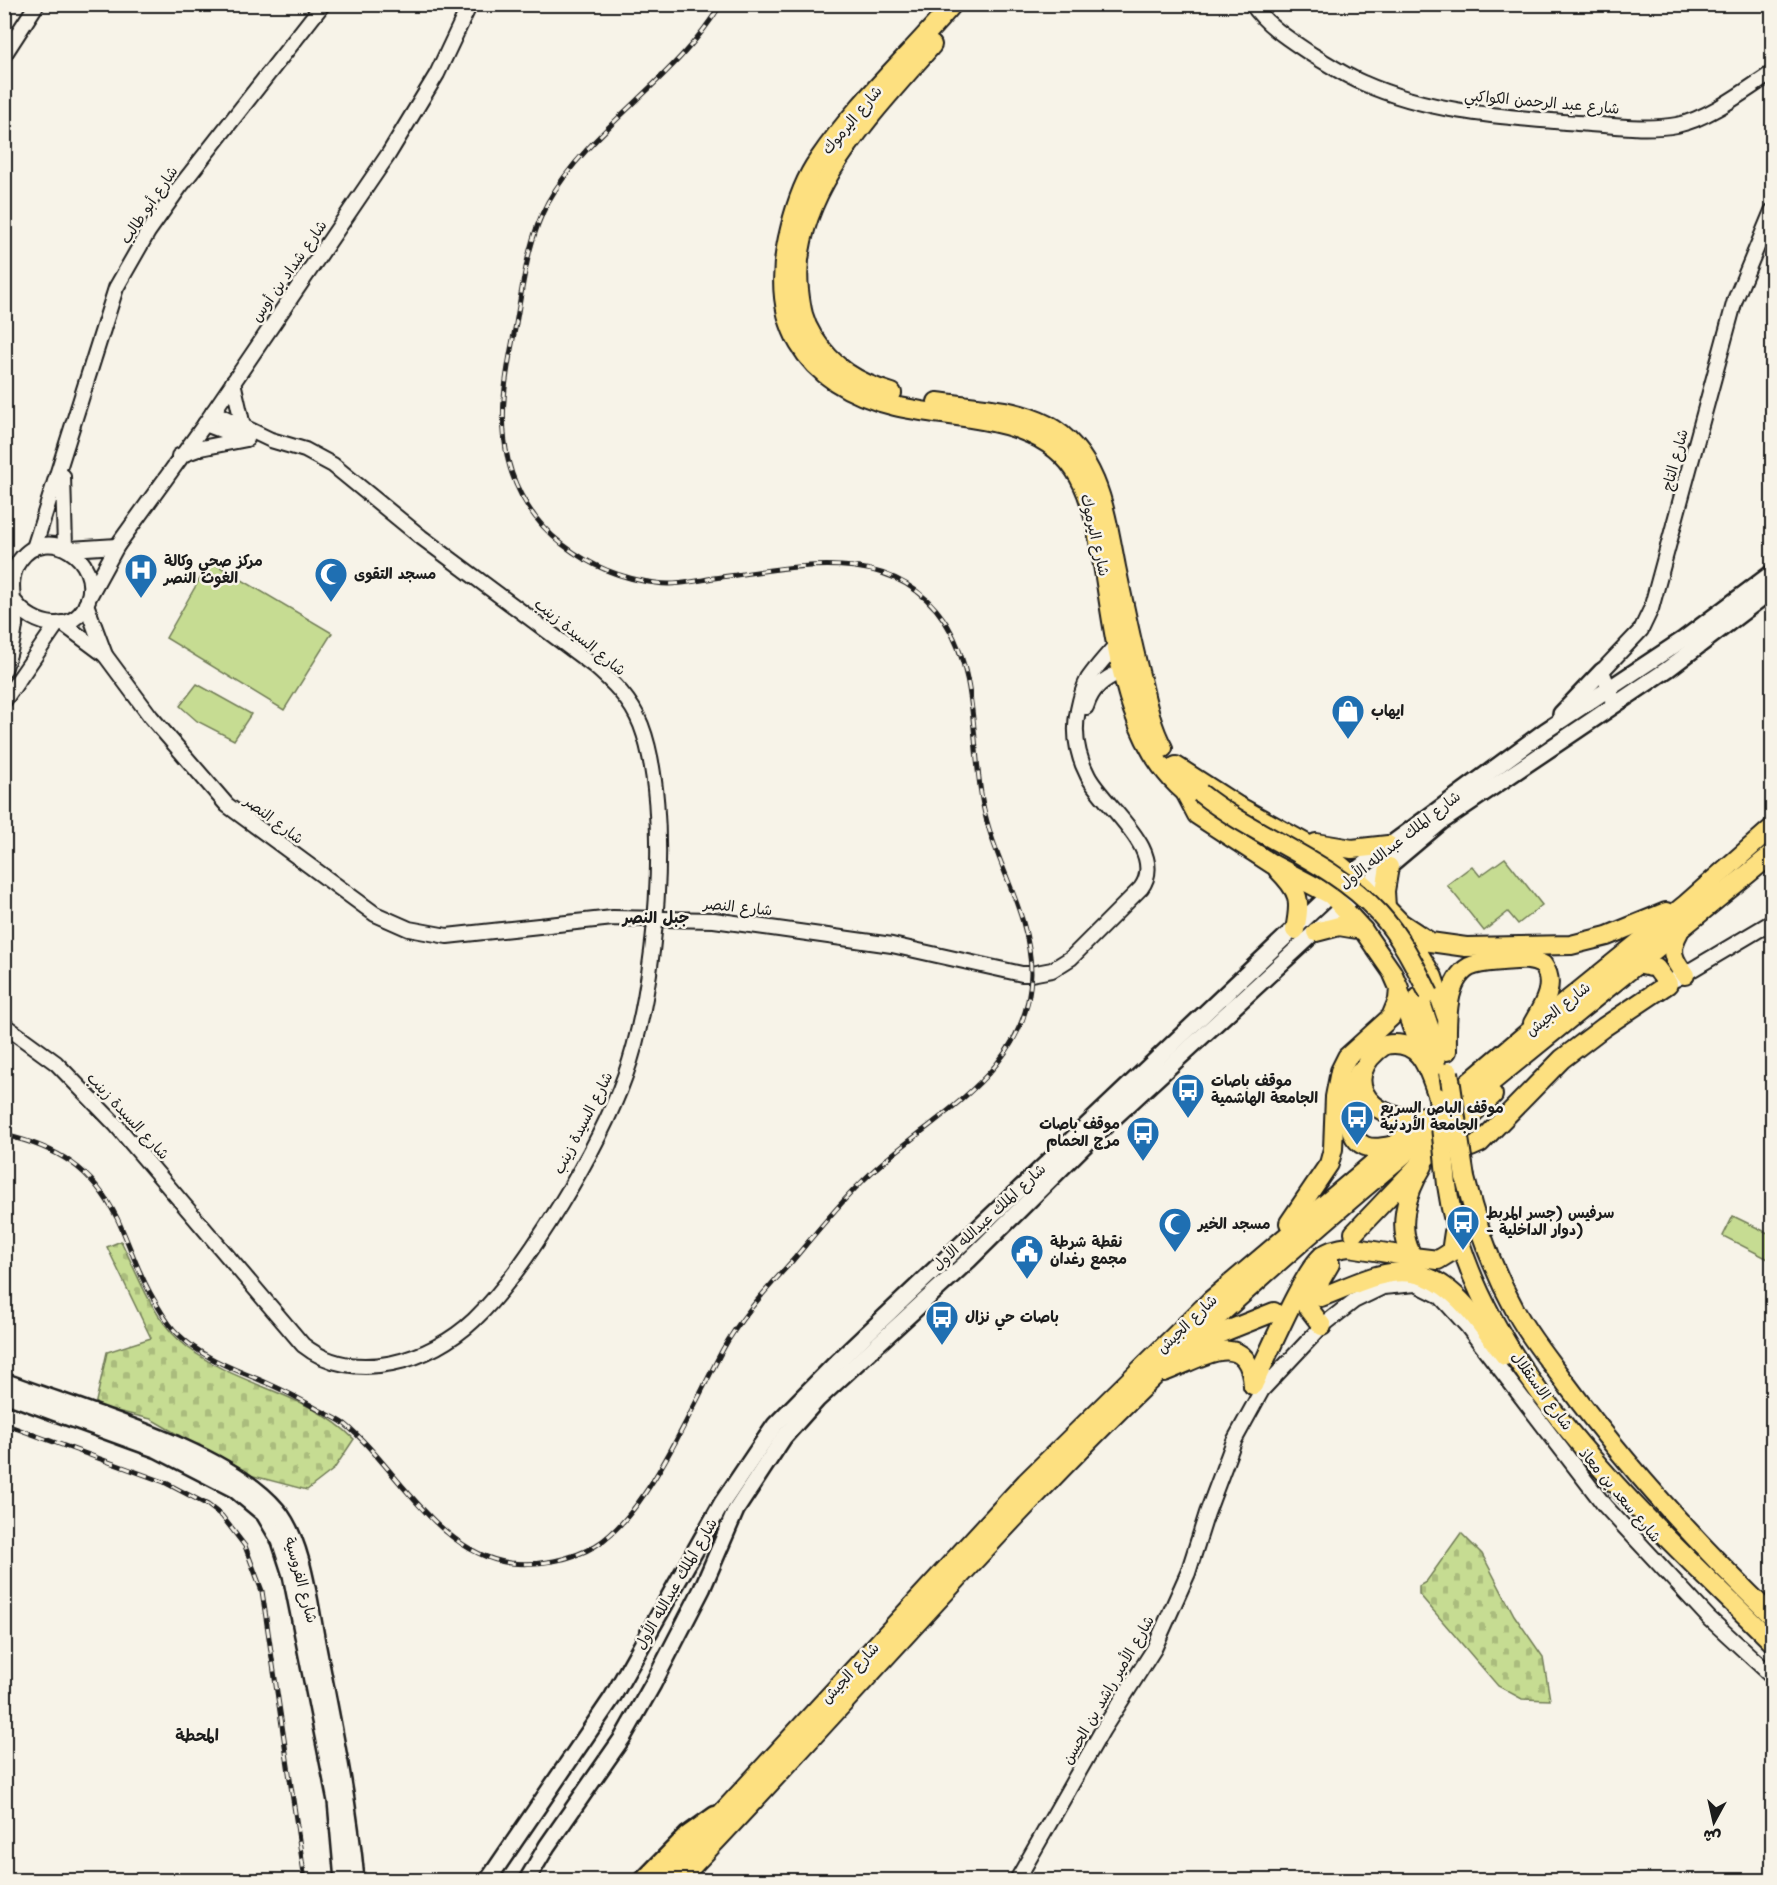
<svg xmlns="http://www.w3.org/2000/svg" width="1777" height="1885" font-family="'Shantell Sans','Playpen Sans Arabic',sans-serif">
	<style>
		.cemetery { fill: url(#cemetery-stones); stroke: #717c57; stroke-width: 1.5 }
		.pitch { fill: #c6dc92; stroke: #717c57; stroke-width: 1.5 }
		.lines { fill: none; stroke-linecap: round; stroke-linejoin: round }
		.tertiary-casing { stroke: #1c1c1c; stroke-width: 18 }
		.secondary-casing { stroke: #1c1c1c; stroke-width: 20 }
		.primary-casing { stroke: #1c1c1c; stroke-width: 21 }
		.trunk-casing { stroke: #1c1c1c; stroke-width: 22 }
		.tertiary { stroke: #f7f3e8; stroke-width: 14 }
		.secondary { stroke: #f7f3e8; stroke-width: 15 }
		.primary { stroke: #fde080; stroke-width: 16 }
		.trunk { stroke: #fde080; stroke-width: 18 }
		.rail-casing { stroke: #1c1c1c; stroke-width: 5 }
		.rail { stroke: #f7f3e8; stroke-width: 3; stroke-dasharray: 9; stroke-linecap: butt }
		.trunk-bridge-casing { stroke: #1c1c1c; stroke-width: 22; stroke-linecap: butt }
		.trunk-bridge { stroke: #fde080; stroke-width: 18 }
		.labels { text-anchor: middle; stroke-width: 5; stroke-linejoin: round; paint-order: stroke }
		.street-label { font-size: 15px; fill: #1c1c1c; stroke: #f7f3e8 }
		.poi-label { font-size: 15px; font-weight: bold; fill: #1c1c1c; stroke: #f7f3e8; text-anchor: start }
		.neighbourhood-label { font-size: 16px; font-weight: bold; fill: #1c1c1c; stroke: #f7f3e8 }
	</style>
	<defs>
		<pattern id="cemetery-stones" width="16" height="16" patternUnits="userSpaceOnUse" patternTransform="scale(1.5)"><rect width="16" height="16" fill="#c6dc92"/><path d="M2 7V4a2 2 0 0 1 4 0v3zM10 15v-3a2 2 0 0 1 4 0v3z" fill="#aabc7d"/></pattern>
	</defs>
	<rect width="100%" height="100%" fill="#f7f3e8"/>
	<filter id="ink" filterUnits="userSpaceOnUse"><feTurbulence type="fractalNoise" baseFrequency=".0167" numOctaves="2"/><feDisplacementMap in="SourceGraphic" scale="12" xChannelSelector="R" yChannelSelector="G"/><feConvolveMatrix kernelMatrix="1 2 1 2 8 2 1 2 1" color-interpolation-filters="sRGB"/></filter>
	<g filter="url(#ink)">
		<g class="cemetery">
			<path d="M121 1241C138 1275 151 1314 179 1340 229 1386 306 1390 354 1439L334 1469 307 1490 246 1474 151 1419 95 1406 107 1352 151 1338 107 1247Z"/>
			<polygon points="1461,1533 1482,1554 1514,1615 1543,1657 1550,1700 1522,1699 1498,1686 1419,1594 1419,1586 1426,1582"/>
		</g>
		<g class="pitch">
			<polygon points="210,561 332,633 284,710 166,638"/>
			<polygon points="197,684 251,714 234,740 197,721 180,706"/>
			<polygon points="1505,858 1542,905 1518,924 1508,912 1484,931 1447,885 1472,866 1480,876"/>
			<polygon points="1733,1216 1772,1235 1772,1261 1723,1236"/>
		</g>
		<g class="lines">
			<defs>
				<g id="tertiary">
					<path d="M1252 4C1267 26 1290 40 1311 54 1328 64 1344 75 1363 83 1430 113 1505 117 1577 123 1609 125 1645 131 1677 125 1708 119 1746 90 1772 73"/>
					<polyline points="4,55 37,4"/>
					<polyline points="233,382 243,426"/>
					<polyline points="205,424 245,439"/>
					<polyline points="179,456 201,448 247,439"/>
					<polyline points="63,476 65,547"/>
					<polyline points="34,548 116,288 148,232 179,188 323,4"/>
					<polyline points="70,549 117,546"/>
					<polyline points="88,599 117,546 205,424 388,155 437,74 470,4"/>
					<polyline points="86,604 105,655"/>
					<path d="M62 623 105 655 151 717 227 805 375 914 409 929 447 936 613 918 714 920 892 945 1022 974H1031L1052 970 1071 958 1141 888C1168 851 1104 807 1088 776 1077 755 1073 733 1078 710 1080 700 1083 688 1088 679 1096 667 1107 655 1117 644"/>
					<path d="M4 670C9 656 13 641 15 626 16 603 5 580 20 560 47 523 102 559 88 600 75 636 33 627 15 602"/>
					<polyline points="4,701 57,624"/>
					<polyline points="1615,704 1602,671 1641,630 1651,609 1735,300 1772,211"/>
					<path d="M1086 707C1092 687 1104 679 1122 671"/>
					<polyline points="1676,979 1772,922"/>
					<path d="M4 1025 56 1063 116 1125 303 1345C354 1386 431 1361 474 1320 527 1269 600 1146 625 1076 656 992 673 808 641 725 631 700 613 682 593 665L421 537 333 465 305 450 271 440 213 412"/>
					<polyline points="1017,1880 1102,1731 1154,1649 1188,1573 1207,1513 1234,1441 1262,1390 1322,1326 1354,1301 1383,1287 1416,1284 1440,1296 1467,1326 1605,1506 1709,1618 1772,1676"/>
				</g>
				<g id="secondary">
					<polyline points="1561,714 1602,671"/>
					<path d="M4 1381C79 1410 227 1449 277 1510 304 1542 310 1608 318 1648 333 1725 349 1802 356 1880"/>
					<polyline points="4,1394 158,1450 234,1489 264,1514 280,1541 291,1575 336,1801 343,1880"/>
					<polyline points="488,1880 612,1698 722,1503 759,1448 775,1425 835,1364 1356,870 1545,731 1684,639 1772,573"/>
					<polyline points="527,1880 547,1846 623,1737 653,1684 702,1589 736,1510 784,1437 817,1400 969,1260 1090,1140 1365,886 1441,822 1668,669 1772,590"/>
				</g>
				<polyline id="primary" points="643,1880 687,1835 715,1815"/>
				<g id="trunk">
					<path d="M953 4C909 56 857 103 819 159 804 180 796 204 790 229 767 321 802 384 895 406 958 421 1044 413 1079 477 1094 504 1098 536 1103 565 1116 641 1125 754 1196 800"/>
					<path d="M892 393C857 383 833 368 813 337 803 321 801 308 799 290 789 195 875 111 932 45"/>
					<path d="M937 402C973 407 1014 408 1047 425 1099 453 1106 516 1116 567 1124 606 1132 645 1142 683 1147 705 1152 728 1163 748"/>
					<polyline points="1176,766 1238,806 1332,858 1365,886 1401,923 1430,942 1466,947 1571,945 1607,936 1666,912"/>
					<polyline points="1186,794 1197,815 1272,864 1331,895 1363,930 1392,972 1399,988 1398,1000 1391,1017 1347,1057 1340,1071 1335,1097 1333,1149 1329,1164 1289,1223"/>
					<polyline points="1316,843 1352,849 1388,845"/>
					<path d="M1278 870C1300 892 1301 900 1295 930"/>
					<polyline points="1386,908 1385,891 1389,867"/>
					<polyline points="1405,931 1433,977 1446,1016"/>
					<polyline points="1316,932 1339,926 1363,930"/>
					<path d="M1679 932C1669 950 1672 959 1685 975"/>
					<polyline points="1399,990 1422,1056"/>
					<polyline points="1419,997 1433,1038 1437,1077"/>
					<path d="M1447 1051C1447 1026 1444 981 1469 967 1479 962 1491 962 1502 961 1516 960 1530 957 1543 965 1557 984 1543 1006 1533 1023"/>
					<path d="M1360 1071C1349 1088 1340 1135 1365 1146 1374 1150 1385 1147 1394 1145"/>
					<path d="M1429 1115C1378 1129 1332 1081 1385 1045 1421 1038 1428 1069 1438 1097"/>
					<polyline points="1462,1145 1471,1147 1480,1143 1562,1059 1604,1027 1668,984 1656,968 1637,964"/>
					<path d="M1423 1166C1406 1193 1396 1229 1413 1257L1438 1260 1451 1252 1454 1232"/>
					<path d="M1465 1178C1476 1224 1492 1268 1515 1310 1529 1337 1549 1360 1567 1385 1628 1468 1698 1544 1772 1616"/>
					<path d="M1447 1185C1471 1365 1650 1520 1772 1642"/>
					<polyline points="1354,1233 1434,1149 1493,1095"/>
					<path d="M1321 1297C1343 1289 1368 1276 1391 1273 1446 1265 1475 1318 1505 1356"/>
					<polyline points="1307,1303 1330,1264"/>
					<polyline points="1306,1305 1322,1326"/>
					<polyline points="1196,1343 1274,1312"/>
					<path d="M1164 1372C1199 1359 1248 1325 1253 1385"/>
					<path d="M1253 1385C1268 1356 1301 1275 1322 1256 1330 1250 1339 1248 1349 1247L1413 1257"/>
					<polyline points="660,1880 1026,1482 1210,1301 1526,1034 1686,904 1772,828"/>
					<path d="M679 1880C848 1704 1005 1516 1183 1349 1370 1173 1575 1017 1772 854"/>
				</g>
			</defs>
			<use href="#tertiary" class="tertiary-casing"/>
			<use href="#secondary" class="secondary-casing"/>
			<use href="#primary" class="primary-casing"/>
			<use href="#trunk" class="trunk-casing"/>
			<use href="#tertiary" class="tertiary"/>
			<use href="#secondary" class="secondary"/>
			<use href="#primary" class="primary"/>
			<use href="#trunk" class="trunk"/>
			<defs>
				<g id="rail">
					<path d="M4 1135C57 1147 92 1168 117 1218 130 1245 138 1273 153 1298 161 1311 167 1324 178 1334 203 1359 235 1369 267 1383 285 1391 302 1400 319 1410 324 1412 341 1421 345 1424 396 1466 437 1553 510 1563 537 1566 572 1560 595 1546 647 1515 693 1405 722 1351 741 1316 768 1288 794 1259 819 1229 844 1198 872 1172 935 1114 1030 1071 1031 973 1031 914 994 862 983 805 971 745 979 673 944 620 890 541 793 568 714 578 695 581 675 586 656 583 622 579 589 565 562 544 535 523 516 493 508 460 498 416 506 373 515 329 523 286 527 241 548 202 590 127 675 81 721 4"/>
					<polyline points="4,1424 164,1482 208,1505 222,1516 245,1546 262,1591 305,1880"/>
				</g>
			</defs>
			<use href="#rail" class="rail-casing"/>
			<use href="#rail" class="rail"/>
			<defs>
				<g id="trunk-bridge">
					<path d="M1200 793C1256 838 1329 859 1379 913 1401 937 1415 966 1429 994"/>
					<polyline points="1449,1072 1465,1178"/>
					<polyline points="1438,1097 1447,1185"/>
				</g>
			</defs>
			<use href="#trunk-bridge" class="trunk-bridge-casing"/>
			<use href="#trunk-bridge" class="trunk-bridge"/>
		</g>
	</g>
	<defs>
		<symbol id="hospital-pin" viewBox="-11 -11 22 30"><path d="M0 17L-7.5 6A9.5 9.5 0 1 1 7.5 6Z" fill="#1f6fb2" stroke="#f7f3e8"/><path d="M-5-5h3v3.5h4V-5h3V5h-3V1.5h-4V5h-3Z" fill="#fff"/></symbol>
		<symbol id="mosque-pin" viewBox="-11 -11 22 30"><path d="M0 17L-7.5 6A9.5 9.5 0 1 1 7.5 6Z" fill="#1f6fb2" stroke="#f7f3e8"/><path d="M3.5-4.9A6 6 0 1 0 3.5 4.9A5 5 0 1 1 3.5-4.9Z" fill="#fff"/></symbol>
		<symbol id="shop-pin" viewBox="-11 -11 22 30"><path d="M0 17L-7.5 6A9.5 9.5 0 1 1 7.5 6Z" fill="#1f6fb2" stroke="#f7f3e8"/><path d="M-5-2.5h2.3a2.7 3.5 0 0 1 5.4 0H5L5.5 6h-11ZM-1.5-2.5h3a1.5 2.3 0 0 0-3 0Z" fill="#fff"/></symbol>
		<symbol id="bus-pin" viewBox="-11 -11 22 30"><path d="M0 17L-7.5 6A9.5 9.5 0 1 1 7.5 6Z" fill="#1f6fb2" stroke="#f7f3e8"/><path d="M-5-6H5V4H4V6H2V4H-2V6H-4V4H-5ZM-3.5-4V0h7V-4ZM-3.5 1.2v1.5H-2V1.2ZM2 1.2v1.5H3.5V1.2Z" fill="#fff"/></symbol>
		<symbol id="civic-pin" viewBox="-11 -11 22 30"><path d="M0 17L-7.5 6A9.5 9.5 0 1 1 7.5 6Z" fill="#1f6fb2" stroke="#f7f3e8"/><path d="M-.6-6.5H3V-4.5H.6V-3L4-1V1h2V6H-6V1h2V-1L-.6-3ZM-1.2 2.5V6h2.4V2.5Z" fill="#fff"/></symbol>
	</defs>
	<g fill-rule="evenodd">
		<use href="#hospital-pin" x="122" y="551" width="38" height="52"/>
		<use href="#mosque-pin" x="312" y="555" width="38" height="52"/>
		<use href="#shop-pin" x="1329" y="692" width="38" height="52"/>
		<use href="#bus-pin" x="1169" y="1071" width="38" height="52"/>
		<use href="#bus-pin" x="1338" y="1098" width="38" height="52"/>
		<use href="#bus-pin" x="1124" y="1114" width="38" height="52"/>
		<use href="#bus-pin" x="1444" y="1203" width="38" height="52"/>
		<use href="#mosque-pin" x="1156" y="1205" width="38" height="52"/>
		<use href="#civic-pin" x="1008" y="1232" width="38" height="52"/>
		<use href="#bus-pin" x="923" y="1298" width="38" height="52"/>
	</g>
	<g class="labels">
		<g class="street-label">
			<text transform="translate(1542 102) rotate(5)" y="5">شارع عبد الرحمن الكواكبي</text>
			<text transform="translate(852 120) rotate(-50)" y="5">شارع اليرموك</text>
			<text transform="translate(149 205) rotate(-56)" y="5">شارع أبو طالب</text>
			<text transform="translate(289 271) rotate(-55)" y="5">شارع شداد بن أوس</text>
			<text transform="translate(1675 460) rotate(-75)" y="5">شارع التاج</text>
			<text transform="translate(1095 535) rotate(77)" y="5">شارع اليرموك</text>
			<text transform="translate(580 637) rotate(39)" y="5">شارع السيدة زينب</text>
			<text transform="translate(274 820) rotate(37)" y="5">شارع النصر</text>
			<text transform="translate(1400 840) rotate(-38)" y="5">شارع الملك عبدالله الأول</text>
			<text transform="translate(738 907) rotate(6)" y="5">شارع النصر</text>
			<text transform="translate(1558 1009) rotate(-38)" y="5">شارع الجيش</text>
			<text transform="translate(128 1116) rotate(47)" y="5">شارع السيدة زينب</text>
			<text transform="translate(583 1123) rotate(-63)" y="5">شارع السيدة زينب</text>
			<text transform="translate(989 1217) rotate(-43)" y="5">شارع الملك عبدالله الأول</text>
			<text transform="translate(1187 1324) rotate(-44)" y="5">شارع الجيش</text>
			<text transform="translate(1542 1391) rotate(54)" y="5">شارع الاستقلال</text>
			<text transform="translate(1620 1495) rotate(50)" y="5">شارع سعد بن معاذ</text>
			<text transform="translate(301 1580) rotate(75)" y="5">شارع الفروسية</text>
			<text transform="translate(676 1584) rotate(-60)" y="5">شارع الملك عبدالله الأول</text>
			<text transform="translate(850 1673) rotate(-47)" y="5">شارع الجيش</text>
			<text transform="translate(1108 1690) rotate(-60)" y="5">شارع الأمير راشد بن الحسن</text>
		</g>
		<g class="poi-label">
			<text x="164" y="566">مركز صحي وكالة<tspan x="164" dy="17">الغوث النصر</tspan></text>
			<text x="354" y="579">مسجد التقوى</text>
			<text x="1371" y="716">ايهاب</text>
			<text x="1211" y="1086">موقف باصات<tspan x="1211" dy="17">الجامعة الهاشمية</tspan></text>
			<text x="1380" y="1113">موقف الباص السريع<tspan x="1380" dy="17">الجامعة الأردنية</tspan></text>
			<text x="1120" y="1129" text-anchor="end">موقف باصات<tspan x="1120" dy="17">مرج الحمام</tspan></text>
			<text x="1486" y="1218">سرفيس (جسر المربط<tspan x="1486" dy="17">- دوار الداخلية)</tspan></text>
			<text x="1198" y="1229">مسجد الخير</text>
			<text x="1050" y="1247">نقطة شرطة<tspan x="1050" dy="17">مجمع رغدان</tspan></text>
			<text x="965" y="1322">باصات حي نزال</text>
		</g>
		<g class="neighbourhood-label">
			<text x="656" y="923">جبل النصر</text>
			<text x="197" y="1741">المحطة</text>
		</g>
	</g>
	<rect width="1777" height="1885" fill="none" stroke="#f7f3e8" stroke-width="24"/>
	<rect x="12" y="12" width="1753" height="1861" fill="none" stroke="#1c1c1c" stroke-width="2" filter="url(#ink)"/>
	<g transform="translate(1714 1822) rotate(188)" stroke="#f7f3e8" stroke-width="4.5" paint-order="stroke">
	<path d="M0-4.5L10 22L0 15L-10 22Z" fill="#1c1c1c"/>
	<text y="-9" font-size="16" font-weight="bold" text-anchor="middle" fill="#1c1c1c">ش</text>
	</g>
</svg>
